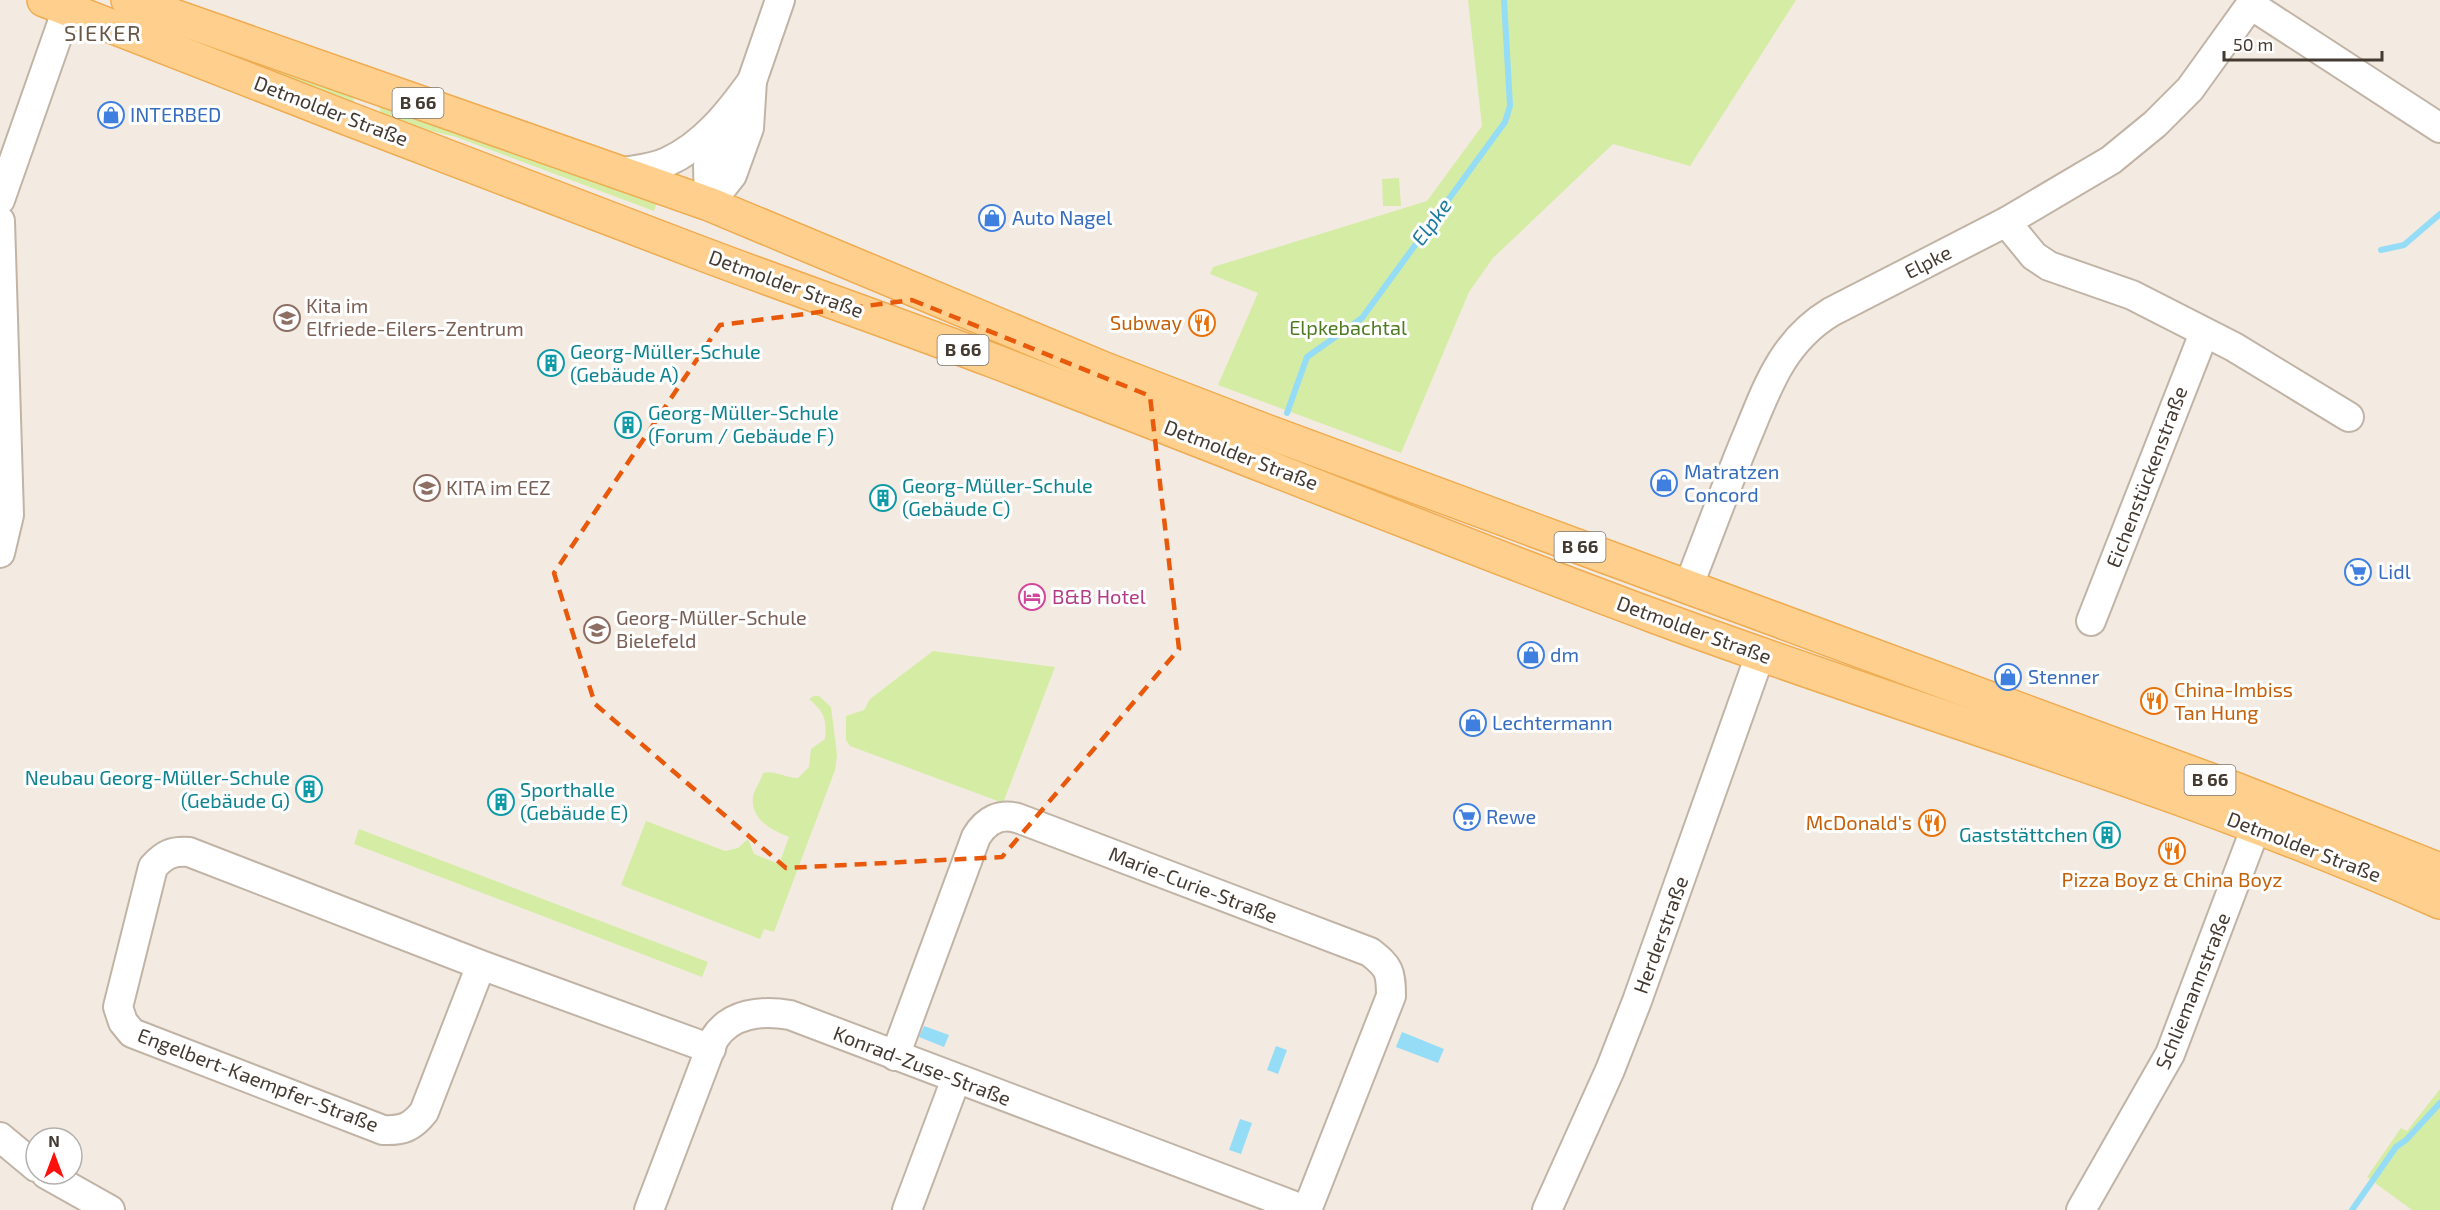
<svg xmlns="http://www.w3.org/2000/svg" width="2440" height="1210" font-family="'Exo 2',sans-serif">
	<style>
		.green { fill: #d5eca4 }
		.water { fill: #95dcf7 }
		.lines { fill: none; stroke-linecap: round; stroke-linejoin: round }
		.stream { stroke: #95dcf7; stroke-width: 6 }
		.minor-casing { stroke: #c1b4a6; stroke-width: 32 }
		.major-casing { stroke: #efac52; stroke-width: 36 }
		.minor { stroke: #fff; stroke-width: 28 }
		.major { stroke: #ffd08d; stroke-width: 33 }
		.marked { fill: none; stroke: #e8590c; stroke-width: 4.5; stroke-dasharray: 12 8; stroke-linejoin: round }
		.labels { text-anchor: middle; stroke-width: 6; stroke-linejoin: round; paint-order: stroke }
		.shield { fill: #fff; stroke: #7c756f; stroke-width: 1.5 }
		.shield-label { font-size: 18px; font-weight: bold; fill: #443a31 }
		.street-label { font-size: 20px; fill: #443a31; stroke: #fff }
		.shop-label { font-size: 20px; fill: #366cbe; stroke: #fff; text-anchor: start }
		.education-label { font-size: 20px; fill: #785e54; stroke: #fff; text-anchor: start }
		.food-label { font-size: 20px; fill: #c56008; stroke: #fff; text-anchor: end }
		.park-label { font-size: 20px; fill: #4e7b20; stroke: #fff }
		.culture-label { font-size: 20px; fill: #0d838f; stroke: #fff; text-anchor: start }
		.hotel-label { font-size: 20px; fill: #b23c85; stroke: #fff; text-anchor: start }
		.water-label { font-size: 21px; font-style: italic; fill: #1f7aa0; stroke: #fff }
		.quarter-label { font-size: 22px; letter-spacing: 1.5px; fill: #685747; stroke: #fff }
	</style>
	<rect width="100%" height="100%" fill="#f3ebe1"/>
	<g class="green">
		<polygon points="1468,0 1796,0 1690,166 1613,144 1493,258 1469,292 1401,453 1218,385 1258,293 1210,274 1213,267 1427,201 1482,126"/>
		<polygon points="215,45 350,92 356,106 212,52"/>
		<polygon points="379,104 658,199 654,211 456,137 382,119"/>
		<polygon points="1399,178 1401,206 1383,206 1382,179"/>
		<polygon points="933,651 1055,667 1003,803 850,746 846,740 846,716 864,710 870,699"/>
		<path d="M814 696H819L831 707 837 755 835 770 774 932 764 929 760 939 621 885 646 821 725 851 738 848 748 839 754 854 779 864 789 837C772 830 750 820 753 796 755 788 761 781 763 773 774 770 786 778 798 778L809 767 811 749 825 739C827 719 824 712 809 699Z"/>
		<polygon points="359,829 708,962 702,977 354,844"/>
		<polygon points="2440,1089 2440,1210 2412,1210 2367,1177 2401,1128 2407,1131"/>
	</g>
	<g class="water">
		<polygon points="924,1026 949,1035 944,1047 919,1037"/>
		<polygon points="1402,1032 1444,1049 1438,1063 1396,1047"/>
		<polygon points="1276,1046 1287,1050 1278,1074 1267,1070"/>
		<polygon points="1240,1119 1252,1123 1241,1154 1229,1150"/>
	</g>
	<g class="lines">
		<g class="stream">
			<polyline points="2381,250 2404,245 2440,214"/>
			<polyline points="1287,413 1307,357 1362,318 1505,122 1510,106 1504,0"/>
			<polyline points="2352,1210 2396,1147 2406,1140 2440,1103"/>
		</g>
		<defs>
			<g id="minor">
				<polyline points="2251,5 2440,128"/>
				<path d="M617 173C633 170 652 169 667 162 704 145 729 113 752 81"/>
				<polyline points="0,200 67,9"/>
				<polyline points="709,204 732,175 749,128 752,81 780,0"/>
				<polyline points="709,204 708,166 724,121"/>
				<polyline points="0,221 9,515 0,553"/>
				<polyline points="2006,222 2034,256 2049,266 2132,295 2234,347 2349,417"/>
				<path d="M1688 587C1709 534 1728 481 1750 429 1769 382 1785 340 1831 312L2006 222 2111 160 2155 124 2190 89 2254 0"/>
				<polyline points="2091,621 2204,333"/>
				<path d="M481 965 424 1112C412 1127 403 1131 383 1130L132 1033 123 1022 118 1007 153 867C165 854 172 851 189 852L481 965 711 1049"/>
				<path d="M895 1056 976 837C986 820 1001 812 1020 819L1370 952C1389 967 1391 971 1391 996L1307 1210"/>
				<polyline points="0,1137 36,1167"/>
				<polyline points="46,1174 110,1210"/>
				<path d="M649 1210 714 1039C730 1013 762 1010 790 1015L1305 1210"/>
				<polyline points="907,1210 956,1079"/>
				<polyline points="1547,1210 1610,1070 1637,1001 1760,655"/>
				<polyline points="2081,1210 2170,1054 2256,827"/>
			</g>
			<g id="major">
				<path d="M44 0C259 85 476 168 692 250 792 288 894 323 994 361 1215 445 1433 534 1654 616 1915 713 2186 789 2440 902"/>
				<polyline points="128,0 709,204 1107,370 1263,430 2240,791 2440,870"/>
			</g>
		</defs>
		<use href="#minor" class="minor-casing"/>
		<use href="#major" class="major-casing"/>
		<use href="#minor" class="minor"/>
		<use href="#major" class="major"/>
	</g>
	<path class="marked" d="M912 300 1150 396 1179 649 1002 857 786 868 595 704 554 573 720 325Z"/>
	<defs>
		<symbol id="shop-ring" viewBox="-11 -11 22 22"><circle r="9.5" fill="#fff" stroke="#3f7fe0" stroke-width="1.5"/><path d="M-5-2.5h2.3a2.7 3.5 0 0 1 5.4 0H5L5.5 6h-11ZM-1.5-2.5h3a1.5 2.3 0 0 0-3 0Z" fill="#3f7fe0"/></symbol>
		<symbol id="school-ring" viewBox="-11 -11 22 22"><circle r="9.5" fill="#fff" stroke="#8d6e63" stroke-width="1.5"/><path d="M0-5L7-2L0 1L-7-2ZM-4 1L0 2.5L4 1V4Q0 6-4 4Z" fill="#8d6e63"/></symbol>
		<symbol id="restaurant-ring" viewBox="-11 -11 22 22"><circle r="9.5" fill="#fff" stroke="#e8710a" stroke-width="1.5"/><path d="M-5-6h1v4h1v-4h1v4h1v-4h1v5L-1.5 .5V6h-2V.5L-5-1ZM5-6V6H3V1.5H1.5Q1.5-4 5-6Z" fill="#e8710a"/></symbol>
		<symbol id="building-ring" viewBox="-11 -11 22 22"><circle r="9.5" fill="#fff" stroke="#0f9aa8" stroke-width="1.5"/><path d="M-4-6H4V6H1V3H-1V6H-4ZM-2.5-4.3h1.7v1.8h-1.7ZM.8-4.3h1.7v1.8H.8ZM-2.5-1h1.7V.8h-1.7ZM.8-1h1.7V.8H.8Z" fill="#0f9aa8"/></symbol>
		<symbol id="supermarket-ring" viewBox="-11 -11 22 22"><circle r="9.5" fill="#fff" stroke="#3f7fe0" stroke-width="1.5"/><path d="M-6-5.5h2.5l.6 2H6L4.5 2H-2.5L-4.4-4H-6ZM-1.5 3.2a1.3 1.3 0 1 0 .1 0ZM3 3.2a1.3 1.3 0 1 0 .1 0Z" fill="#3f7fe0"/></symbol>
		<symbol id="hotel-ring" viewBox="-11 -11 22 22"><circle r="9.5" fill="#fff" stroke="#d1479c" stroke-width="1.5"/><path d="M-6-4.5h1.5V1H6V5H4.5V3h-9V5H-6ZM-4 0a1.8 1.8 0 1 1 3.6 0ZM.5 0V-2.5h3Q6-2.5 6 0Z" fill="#d1479c"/></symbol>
	</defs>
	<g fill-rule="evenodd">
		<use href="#shop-ring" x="96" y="100" width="30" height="30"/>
		<use href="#shop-ring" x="977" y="203" width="30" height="30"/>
		<use href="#school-ring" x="272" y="303" width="30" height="30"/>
		<use href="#restaurant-ring" x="1187" y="308" width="30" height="30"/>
		<use href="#building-ring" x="536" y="348" width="30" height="30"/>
		<use href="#building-ring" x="613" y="410" width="30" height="30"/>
		<use href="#shop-ring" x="1649" y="468" width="30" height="30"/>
		<use href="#school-ring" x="412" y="473" width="30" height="30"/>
		<use href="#building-ring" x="868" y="483" width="30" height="30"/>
		<use href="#supermarket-ring" x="2343" y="557" width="30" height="30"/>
		<use href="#hotel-ring" x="1017" y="582" width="30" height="30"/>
		<use href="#school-ring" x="582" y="615" width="30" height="30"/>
		<use href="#shop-ring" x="1516" y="640" width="30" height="30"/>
		<use href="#shop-ring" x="1993" y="662" width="30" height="30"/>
		<use href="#restaurant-ring" x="2139" y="686" width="30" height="30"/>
		<use href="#shop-ring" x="1458" y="708" width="30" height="30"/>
		<use href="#building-ring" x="294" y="774" width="30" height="30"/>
		<use href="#building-ring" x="486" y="787" width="30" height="30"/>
		<use href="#supermarket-ring" x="1452" y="802" width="30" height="30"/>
		<use href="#restaurant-ring" x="1917" y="808" width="30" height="30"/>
		<use href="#building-ring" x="2092" y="820" width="30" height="30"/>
		<use href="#restaurant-ring" x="2157" y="836" width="30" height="30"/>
	</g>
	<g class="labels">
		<g class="shield">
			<rect x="392.5" y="88" width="51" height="30" rx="4.5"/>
			<rect x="937.5" y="335" width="51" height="30" rx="4.5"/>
			<rect x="1554.5" y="532" width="51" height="30" rx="4.5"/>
			<rect x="2184.5" y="765" width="51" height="30" rx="4.5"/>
		</g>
		<g class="shield-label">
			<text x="418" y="109">B 66</text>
			<text x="963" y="356">B 66</text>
			<text x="1580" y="553">B 66</text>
			<text x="2210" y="786">B 66</text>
		</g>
		<g class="street-label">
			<text transform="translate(331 111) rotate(21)" y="7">Detmolder Straße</text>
			<text transform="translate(1928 262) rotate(-27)" y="7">Elpke</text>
			<text transform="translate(786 284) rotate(20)" y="7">Detmolder Straße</text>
			<text transform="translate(1241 455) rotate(21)" y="7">Detmolder Straße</text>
			<text transform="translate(2147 477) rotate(-69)" y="7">Eichenstückenstraße</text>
			<text transform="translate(1694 630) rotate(20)" y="7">Detmolder Straße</text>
			<text transform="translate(2304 847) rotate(21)" y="7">Detmolder Straße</text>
			<text transform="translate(1193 885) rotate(21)" y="7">Marie-Curie-Straße</text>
			<text transform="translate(1661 935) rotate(-70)" y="7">Herderstraße</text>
			<text transform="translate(2193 991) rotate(-68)" y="7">Schliemannstraße</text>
			<text transform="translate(922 1066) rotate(21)" y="7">Konrad-Zuse-Straße</text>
			<text transform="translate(258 1080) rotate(21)" y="7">Engelbert-Kaempfer-Straße</text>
		</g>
		<g class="shop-label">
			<text x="130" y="122">INTERBED</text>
			<text x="1012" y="225">Auto Nagel</text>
			<text x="1684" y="479">Matratzen<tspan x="1684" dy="23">Concord</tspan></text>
			<text x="2378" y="579">Lidl</text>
			<text x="1550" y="662">dm</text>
			<text x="2028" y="684">Stenner</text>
			<text x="1492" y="730">Lechtermann</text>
			<text x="1486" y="824">Rewe</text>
		</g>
		<g class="education-label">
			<text x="306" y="313">Kita im<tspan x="306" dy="23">Elfriede-Eilers-Zentrum</tspan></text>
			<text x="446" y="495">KITA im EEZ</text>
			<text x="616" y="625">Georg-Müller-Schule<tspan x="616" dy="23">Bielefeld</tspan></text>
		</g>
		<g class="food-label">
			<text x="1182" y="330">Subway</text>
			<text x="2174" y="697" text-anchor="start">China-Imbiss<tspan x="2174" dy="23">Tan Hung</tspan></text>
			<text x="1912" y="830">McDonald's</text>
			<text x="2172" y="887" text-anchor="middle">Pizza Boyz &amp; China Boyz</text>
		</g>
		<g class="park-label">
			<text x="1348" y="335">Elpkebachtal</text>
		</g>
		<g class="culture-label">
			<text x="570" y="359">Georg-Müller-Schule<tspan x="570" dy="23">(Gebäude A)</tspan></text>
			<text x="648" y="420">Georg-Müller-Schule<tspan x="648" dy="23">(Forum / Gebäude F)</tspan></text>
			<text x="902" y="493">Georg-Müller-Schule<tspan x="902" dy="23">(Gebäude C)</tspan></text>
			<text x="290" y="785" text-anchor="end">Neubau Georg-Müller-Schule<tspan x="290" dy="23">(Gebäude G)</tspan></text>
			<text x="520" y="797">Sporthalle<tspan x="520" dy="23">(Gebäude E)</tspan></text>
			<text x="2088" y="842" text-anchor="end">Gaststättchen</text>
		</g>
		<g class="hotel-label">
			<text x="1052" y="604">B&amp;B Hotel</text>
		</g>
		<g class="water-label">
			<text transform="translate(1432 222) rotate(-54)" y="7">Elpke</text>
		</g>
		<g class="quarter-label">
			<text x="103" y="41">SIEKER</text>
		</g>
	</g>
	<g transform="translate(54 1156)"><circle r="28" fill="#ffffff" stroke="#b4b0ad" stroke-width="1.5"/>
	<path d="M0-4.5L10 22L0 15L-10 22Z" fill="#ff110b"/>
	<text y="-9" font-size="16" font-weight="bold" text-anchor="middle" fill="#443a31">N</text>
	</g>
	<path d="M2224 51v9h158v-9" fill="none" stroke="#443a31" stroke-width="3"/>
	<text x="2233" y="51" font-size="18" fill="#443a31" stroke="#ffffff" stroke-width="4.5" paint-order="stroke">50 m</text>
</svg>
